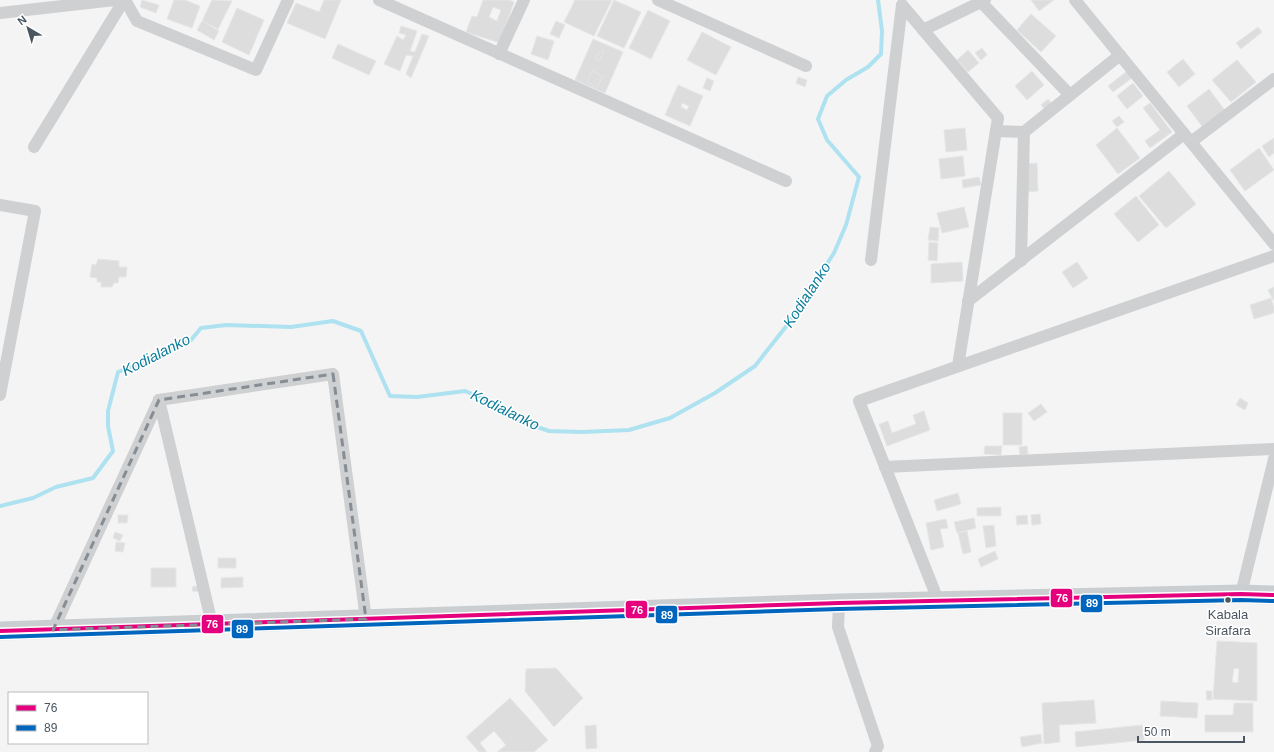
<svg xmlns="http://www.w3.org/2000/svg" width="1274" height="752" font-family="Helvetica,sans-serif">
	<style>
		.lines { fill: none; stroke-linecap: round; stroke-linejoin: round }
		.stream { stroke: #aee2f0; stroke-width: 4 }
		.building { fill: #ddddde; stroke: #e5e6e7; fill-rule: evenodd }
		.minor { stroke: #ced0d2; stroke-width: 12 }
		.primary { stroke: #caced1; stroke-width: 19 }
		.bus-1-casing { stroke: #fff; stroke-width: 7 }
		.bus-2-casing { stroke: #fff; stroke-width: 7 }
		.bus-1 { stroke: #e5007d; stroke-width: 4 }
		.bus-2 { stroke: #0065bd; stroke-width: 4 }
		.marked { fill: none; stroke: #868d94; stroke-width: 3; stroke-dasharray: 8 5; stroke-linejoin: round }
		.bus-dot { fill: #4a5661; stroke: #fff; stroke-width: 1.5 }
		.labels { text-anchor: middle; stroke-width: 3; stroke-linejoin: round; paint-order: stroke }
		.bus-label { font-size: 13px; fill: #4a5661; stroke: #fff }
		.water-label { font-size: 15px; font-style: italic; fill: #0c7c9b; stroke: #fff }
		.line-badge { stroke: #fff; stroke-width: 1.5 }
		.badge-label { font-size: 11px; text-anchor: middle; font-weight: bold; fill: #fff }
	</style>
	<rect width="100%" height="100%" fill="#f4f4f4"/>
	<g class="lines">
		<polyline class="stream" points="0,506 33,498 56,487 93,478 113,451 108,426 108,411 118,372 156,357 191,340 201,328 226,325 291,327 333,321 361,331 390,396 417,397 465,391 494,403 517,420 549,431 582,432 629,430 670,418 715,393 755,366 788,324 834,253 846,225 859,177 827,140 818,119 827,96 846,80 868,67 881,54 882,31 878,0"/>
	</g>
	<g class="building">
		<polygon points="142,0 159,5 156,13 140,7"/>
		<polygon points="174,0 185,0 200,6 192,28 167,19"/>
		<polygon points="212,0 232,1 218,29 202,21"/>
		<polygon points="324,0 341,0 325,39 287,23 296,3 319,12"/>
		<path d="M483 0H509L514 2 500 43 466 32 472 16 477 17ZM493 7 501 10 497 21 489 17Z"/>
		<polygon points="575,0 612,0 594,36 564,22"/>
		<polygon points="614,0 641,12 624,48 597,36"/>
		<polygon points="1031,0 1054,0 1039,11"/>
		<polygon points="237,8 264,20 249,55 222,42"/>
		<polygon points="648,10 670,21 651,59 629,48"/>
		<polygon points="1031,14 1056,36 1041,52 1017,30"/>
		<polygon points="202,21 219,31 214,40 197,30"/>
		<polygon points="556,21 565,25 559,38 550,34"/>
		<polygon points="401,26 417,31 410,51 415,52 422,34 429,36 411,78 406,74 413,56 406,55 400,71 384,64 397,36 403,40 406,35 399,33"/>
		<polygon points="1258,27 1262,32 1241,49 1236,43"/>
		<polygon points="702,32 731,47 716,75 687,60"/>
		<polygon points="537,36 554,41 548,60 531,54"/>
		<polygon points="593,39 623,52 605,93 575,80"/>
		<polygon points="338,44 376,61 369,75 332,58"/>
		<polygon points="982,48 987,55 981,60 975,53"/>
		<polygon points="968,50 979,63 968,72 957,60"/>
		<polygon points="600,51 604,52 599,61 595,59"/>
		<polygon points="1183,59 1195,74 1179,87 1167,72"/>
		<polygon points="1237,60 1256,82 1231,102 1212,80"/>
		<polygon points="592,71 603,76 597,87 587,82"/>
		<polygon points="1032,71 1044,85 1027,100 1015,86"/>
		<polygon points="1127,71 1132,78 1113,92 1108,86"/>
		<polygon points="798,77 807,80 805,87 796,83"/>
		<polygon points="707,78 714,81 710,91 703,88"/>
		<polygon points="1133,83 1143,96 1127,109 1117,96"/>
		<path d="M678 85 703 96 690 126 665 115ZM682 103 689 106 687 110 681 107Z"/>
		<polygon points="1209,89 1226,112 1204,129 1187,106"/>
		<polygon points="1048,99 1057,109 1050,115 1041,105"/>
		<polygon points="1150,103 1172,132 1150,148 1145,141 1160,130 1143,108"/>
		<polygon points="1119,116 1124,122 1117,127 1112,121"/>
		<polygon points="965,128 967,150 946,152 944,130"/>
		<polygon points="1117,128 1140,158 1118,174 1096,145"/>
		<polygon points="1274,138 1274,153 1269,157 1262,146"/>
		<polygon points="1259,148 1274,170 1245,191 1230,170"/>
		<polygon points="963,156 965,176 941,179 939,159"/>
		<polygon points="1037,163 1038,191 1027,192 1027,164"/>
		<polygon points="1169,171 1196,204 1166,228 1139,196"/>
		<polygon points="979,177 981,185 963,188 962,180"/>
		<polygon points="1136,196 1159,225 1138,242 1114,214"/>
		<polygon points="964,207 969,227 942,233 937,213"/>
		<polygon points="930,227 939,228 938,241 928,240"/>
		<polygon points="929,242 938,243 937,261 928,260"/>
		<polygon points="98,259 119,261 119,267 127,267 126,277 119,277 118,283 114,283 112,287 101,287 101,282 97,282 97,278 90,277 92,264 96,265"/>
		<polygon points="962,262 963,281 931,283 931,264"/>
		<polygon points="1077,262 1088,278 1073,288 1062,272"/>
		<polygon points="1274,287 1274,300 1273,300 1268,290"/>
		<polygon points="1271,298 1274,307 1274,313 1254,319 1250,305"/>
		<polygon points="1240,398 1248,403 1245,410 1236,405"/>
		<polygon points="1041,404 1047,412 1034,421 1028,413"/>
		<polygon points="924,411 930,430 887,446 879,424 888,421 892,433 916,424 913,415"/>
		<rect x="1003" y="413" width="19" height="32"/>
		<polygon points="985,446 1002,446 1001,455 984,454"/>
		<polygon points="1027,446 1028,454 1020,455 1019,447"/>
		<polygon points="958,493 961,504 937,511 934,500"/>
		<polygon points="1001,507 1001,516 977,516 977,508"/>
		<polygon points="1040,514 1041,524 1032,525 1031,515"/>
		<polygon points="118,515 128,515 127,523 118,523"/>
		<polygon points="1027,515 1028,524 1017,525 1016,516"/>
		<polygon points="974,518 976,528 957,533 954,522"/>
		<polygon points="946,519 948,528 940,529 944,547 931,550 926,523"/>
		<polygon points="994,525 996,546 986,548 983,526"/>
		<polygon points="967,531 971,552 963,554 958,533"/>
		<polygon points="115,532 123,535 120,541 113,538"/>
		<polygon points="116,542 125,543 123,552 115,551"/>
		<polygon points="995,551 998,559 981,567 978,559"/>
		<rect x="218" y="558" width="18" height="10"/>
		<rect x="151" y="568" width="25" height="19"/>
		<polygon points="243,577 243,587 221,588 221,578"/>
		<polygon points="193,586 201,587 201,592 192,591"/>
		<path d="M1217 641 1257 643V701L1213 699ZM1234 668 1239 669 1238 683 1232 682Z"/>
		<polygon points="556,668 583,698 554,727 525,691 526,669"/>
		<polygon points="1206,691 1212,691 1212,700 1207,700"/>
		<polygon points="510,698 548,740 534,752 497,752 506,745 494,731 480,743 487,752 479,752 466,737"/>
		<polygon points="1094,700 1096,723 1059,725 1060,742 1044,744 1042,703"/>
		<polygon points="1161,701 1198,703 1197,718 1160,716"/>
		<polygon points="1234,703 1253,703 1253,732 1205,732 1205,715 1233,715"/>
		<polygon points="596,725 597,748 586,749 585,726"/>
		<polygon points="1142,725 1144,740 1076,747 1075,732"/>
		<polygon points="1041,734 1042,743 1022,747 1020,737"/>
	</g>
	<g class="lines">
		<g class="minor">
			<polyline points="125,0 137,21 256,70 288,0"/>
			<polyline points="379,0 786,181"/>
			<polyline points="658,0 806,66"/>
			<polyline points="1075,0 1274,244"/>
			<polyline points="981,2 1070,95"/>
			<polyline points="902,5 998,118 958,366"/>
			<polyline points="0,13 115,0"/>
			<polyline points="923,30 985,0"/>
			<polyline points="499,54 524,0"/>
			<polyline points="996,131 1024,132 1120,55"/>
			<polyline points="1191,142 1274,79"/>
			<polyline points="34,147 124,0"/>
			<polyline points="0,205 35,211 0,395"/>
			<polyline points="871,260 902,5"/>
			<polyline points="1021,261 1024,132"/>
			<polyline points="968,301 1184,134"/>
			<polyline points="159,400 333,374 366,619"/>
			<polyline points="159,400 212,624"/>
			<polyline points="885,467 1274,449"/>
			<polyline points="1241,594 1274,459"/>
			<polyline points="938,600 859,401 1274,256"/>
			<polyline points="839,603 838,627 878,746 875,752"/>
			<polyline points="53,630 159,400"/>
		</g>
		<polyline class="primary" points="0,631 839,603 1241,594 1274,595"/>
		<defs>
			<polyline id="bus-1" points="0,631 839,603 1241,594 1274,595"/>
			<polyline id="bus-2" points="0,637 839,609 1241,600 1274,601"/>
		</defs>
		<use href="#bus-1" class="bus-1-casing"/>
		<use href="#bus-2" class="bus-2-casing"/>
		<use href="#bus-1" class="bus-1"/>
		<use href="#bus-2" class="bus-2"/>
	</g>
	<path class="marked" d="M333 374 366 619 53 630 159 400Z"/>
	<circle class="bus-dot" cx="1228" cy="600" r="3.5"/>
	<g class="labels">
		<g class="bus-label">
			<text x="1228" y="619">Kabala<tspan x="1228" dy="16">Sirafara</tspan></text>
		</g>
		<g class="water-label">
			<text transform="translate(807 295) rotate(-57)" y="5">Kodialanko</text>
			<text transform="translate(156 355) rotate(-27)" y="5">Kodialanko</text>
			<text transform="translate(505 410) rotate(26)" y="5">Kodialanko</text>
		</g>
	</g>
	<g class="line-badge">
		<rect x="1050" y="588" width="23" height="20" rx="4" fill="#e5007d"/>
		<rect x="1080" y="594" width="23" height="19" rx="4" fill="#0065bd"/>
		<rect x="625" y="600" width="23" height="19" rx="4" fill="#e5007d"/>
		<rect x="655" y="605" width="23" height="19" rx="4" fill="#0065bd"/>
		<rect x="201" y="614" width="23" height="20" rx="4" fill="#e5007d"/>
		<rect x="231" y="619" width="23" height="20" rx="4" fill="#0065bd"/>
	</g>
	<g class="badge-label">
		<text x="1062" y="602">76</text>
		<text x="1092" y="607">89</text>
		<text x="637" y="614">76</text>
		<text x="667" y="619">89</text>
		<text x="212" y="628">76</text>
		<text x="242" y="633">89</text>
	</g>
	<rect x="8" y="692" width="140" height="52" fill="#ffffff" stroke="#b7bbc0"/>
	<rect x="16" y="705" width="20" height="6" fill="#e5007d" stroke="#b7bbc0"/>
	<text x="44" y="712" font-size="12" fill="#4a5661">76</text>
	<rect x="16" y="725" width="20" height="6" fill="#0065bd" stroke="#b7bbc0"/>
	<text x="44" y="732" font-size="12" fill="#4a5661">89</text>
	<g transform="translate(28 28) rotate(322)" stroke="#ffffff" stroke-width="3" paint-order="stroke">
	<path d="M0-3L7 15L0 10L-7 15Z" fill="#4a5661"/>
	<text y="-6" font-size="11" font-weight="bold" text-anchor="middle" fill="#4a5661">N</text>
	</g>
	<path d="M1138 736v6h106v-6" fill="none" stroke="#4a5661" stroke-width="2"/>
	<text x="1144" y="736" font-size="12" fill="#4a5661" stroke="#ffffff" stroke-width="3" paint-order="stroke">50 m</text>
</svg>
